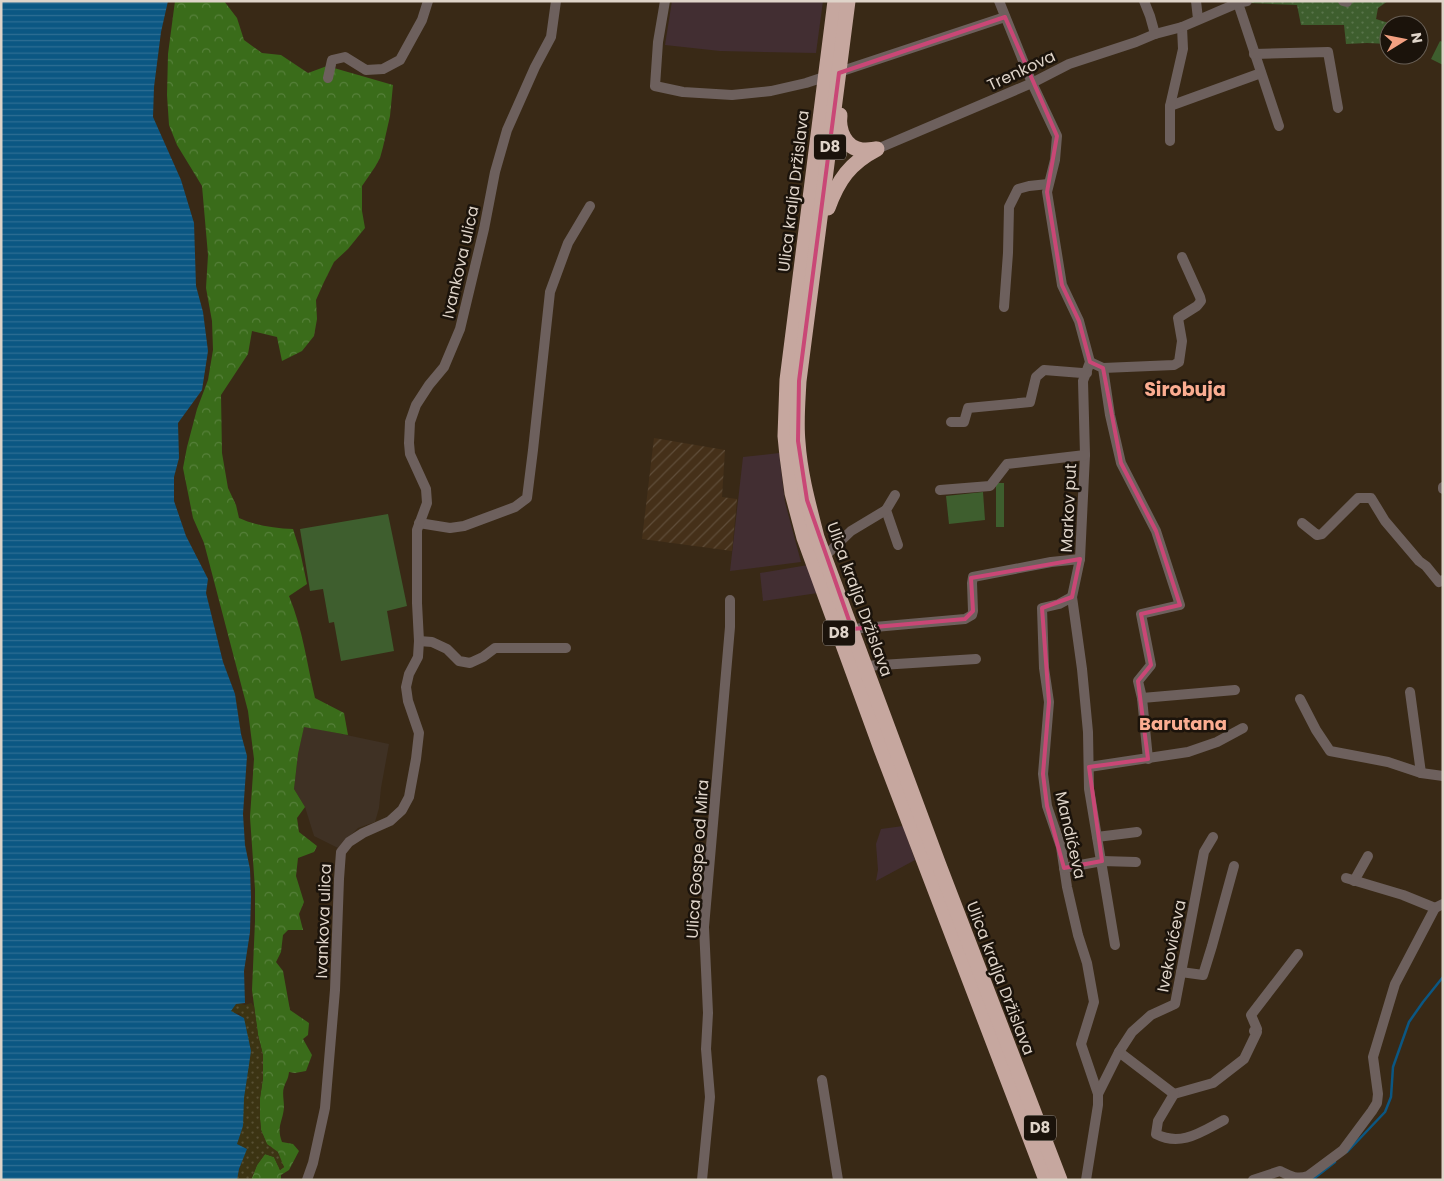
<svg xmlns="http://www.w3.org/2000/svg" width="1444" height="1181" font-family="Poppins,sans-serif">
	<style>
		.commercial { fill: #422e32 }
		.industrial { fill: url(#industrial-furrows) }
		.education { fill: #3f3124 }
		.grass { fill: url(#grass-dots) }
		.forest { fill: url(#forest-crowns) }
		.sand { fill: url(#sand-dots) }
		.garden { fill: #3e5e2e }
		.water { fill: url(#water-rules) }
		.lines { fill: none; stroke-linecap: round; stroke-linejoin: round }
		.stream { stroke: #0b5783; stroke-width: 2.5 }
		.street { stroke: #6d605d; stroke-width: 10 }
		.highway { stroke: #c6a79f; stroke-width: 15 }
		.marked { fill: none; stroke: #c94776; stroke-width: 4; stroke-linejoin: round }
		.labels { text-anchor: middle; stroke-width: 5; stroke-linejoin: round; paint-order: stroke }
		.shield { fill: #1b130b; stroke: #a49a90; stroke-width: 1 }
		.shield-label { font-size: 15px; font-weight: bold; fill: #dfd4c9 }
		.street-label { font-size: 16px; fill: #dfd4c9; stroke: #1b130b }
		.neighbourhood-label { font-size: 18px; font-weight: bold; fill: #fbad91; stroke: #1b130b }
		.quarter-label { font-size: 19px; font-weight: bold; fill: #fbad91; stroke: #1b130b }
	</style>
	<defs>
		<pattern id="industrial-furrows" width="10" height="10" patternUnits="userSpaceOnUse" patternTransform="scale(1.25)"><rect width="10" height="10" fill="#453019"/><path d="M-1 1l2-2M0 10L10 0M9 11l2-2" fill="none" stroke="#5f4d39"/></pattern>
		<pattern id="grass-dots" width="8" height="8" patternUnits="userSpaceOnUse" patternTransform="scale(1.25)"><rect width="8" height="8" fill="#3e5e2e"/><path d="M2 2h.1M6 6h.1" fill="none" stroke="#59744b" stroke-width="1.8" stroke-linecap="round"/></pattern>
		<pattern id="forest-crowns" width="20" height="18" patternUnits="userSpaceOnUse" patternTransform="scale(1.25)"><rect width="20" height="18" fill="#3a6c1a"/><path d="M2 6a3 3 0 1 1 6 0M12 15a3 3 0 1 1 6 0" fill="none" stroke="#56803a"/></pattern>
		<pattern id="sand-dots" width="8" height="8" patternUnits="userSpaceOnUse" patternTransform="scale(1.25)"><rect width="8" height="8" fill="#3c3413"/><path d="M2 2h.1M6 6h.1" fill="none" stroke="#585034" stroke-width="1.8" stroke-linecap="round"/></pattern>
		<pattern id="water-rules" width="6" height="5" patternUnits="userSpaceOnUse" patternTransform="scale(1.25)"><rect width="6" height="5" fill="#0b5783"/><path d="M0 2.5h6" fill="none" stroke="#2e6e93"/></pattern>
	</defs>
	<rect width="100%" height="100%" fill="#392916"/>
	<g class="commercial">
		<polygon points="672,1 823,1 816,53 720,51 665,45"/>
		<polygon points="779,453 785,502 801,562 730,571 743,457"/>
		<polygon points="808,565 818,593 763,601 760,573"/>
		<polygon points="903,826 915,860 876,881 878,870 876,844 881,829"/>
	</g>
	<polygon class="industrial" points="654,438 725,450 722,497 737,499 732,551 642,539"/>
	<polygon class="education" points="304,726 389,744 381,788 379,808 375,822 358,828 338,848 314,836 305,807 294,789 298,754"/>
	<polygon class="grass" points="1249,1 1388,1 1378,8 1376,19 1395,25 1389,25 1389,44 1367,43 1346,44 1344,25 1301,25 1297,5 1249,3"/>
	<path class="forest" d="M175 1H224L237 18 244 40 262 53 281 55 308 73 327 66 393 85 390 116 383 147 380 158 375 167 362 186V211L365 228 348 249 334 262 324 282 316 300 317 319 314 336 302 351 282 361 277 337 252 331 248 354 221 395 222 453 228 488 236 505 239 518C257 526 274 528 293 529L300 551 307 584 289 596C303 630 307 664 315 698L344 713 348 735 304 727 298 754 294 789 305 807 297 818 299 832 317 846 314 852 298 858 296 876 304 902 299 914 303 930H288L283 935 281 952 276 962 283 971 290 1010 309 1023 308 1035 303 1039 312 1055 306 1071 295 1073 289 1072C288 1080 286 1081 284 1087 282 1093 284 1100 284 1107 283 1122 276 1126 282 1142L293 1144 299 1151 289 1170 281 1175V1180H251L257 1165 265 1154 274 1157 280 1170 284 1167 271 1147 267 1145 261 1130 260 1119V1098L263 1078V1055L258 1035 252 990 255 921V889L250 817 254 759 248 711 204 543 193 518 183 468 187 447 197 409 208 380 213 350 212 321 206 288 208 255 202 186 177 145 169 125 167 95 168 54Z"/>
	<path class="sand" d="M237 1003 245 1005 251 1003 254 1006 258 1035 263 1055V1078L260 1098V1119L261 1130 267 1144 278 1152 284 1167 280 1170 274 1157 265 1154 257 1165 251 1180H236C239 1169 243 1160 245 1149L240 1148 236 1143 243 1125V1019L239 1013 234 1014 230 1011Z"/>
	<g class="garden">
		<polygon points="1440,41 1443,42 1443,65 1431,59"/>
		<rect x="996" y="483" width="8" height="44"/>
		<polygon points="983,492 985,520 949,524 946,496"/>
		<polygon points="388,514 407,606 387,611 394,651 341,661 334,622 329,623 323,589 310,591 300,529"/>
	</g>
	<polygon class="water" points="1,1 168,1 161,32 154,87 153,117 181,180 194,223 196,286 203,312 208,351 202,390 178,423 179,458 174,477 174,501 186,536 208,579 206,593 223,662 235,694 241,734 247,756 243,814 245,845 250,869 251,897 250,932 244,971 245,1003 236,1004 231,1011 244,1018 251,1051 244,1098 243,1126 237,1144 247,1149 239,1169 237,1180 1,1180"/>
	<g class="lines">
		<g class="stream">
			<polyline points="1347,1152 1385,1112 1391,1097 1393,1067 1409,1022 1423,1002 1443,977"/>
			<polyline points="1312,1180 1335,1162"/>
		</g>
		<g class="street">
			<polyline points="665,1 658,42 655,86 683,92 732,95 771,91 806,83 1005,17"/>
			<polyline points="999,1 1032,83 1057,136 1055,160 1047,192 1062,285 1079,321 1090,362 1083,381 1085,455 1080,559 1072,597 1082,669 1088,732 1089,789 1115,945"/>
			<polyline points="1144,1 1150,16 1155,34"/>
			<polyline points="1196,1 1198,19"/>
			<polyline points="1247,1 1238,3 1279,126"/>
			<polyline points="1343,1 1347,2"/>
			<polyline points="1254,54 1328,52 1338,108"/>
			<polyline points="328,78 332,60 345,57 366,70 383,69 400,60 422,20 428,1"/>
			<polyline points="1170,106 1261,73"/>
			<polyline points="1170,141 1170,106 1183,49 1182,27"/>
			<polyline points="877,149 1032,83 1069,64 1136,42 1155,34 1182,27 1238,3 1238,1"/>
			<polyline points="1004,307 1008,253 1009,207 1018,189 1029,186 1048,184"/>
			<polyline points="1090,362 1103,368 1110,415 1121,463 1156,531 1180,605 1141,614 1151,665 1138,681 1142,698 1148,759"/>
			<polyline points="1103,368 1174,365 1179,362 1182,341 1178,318 1197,306 1201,301 1200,297 1182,257"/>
			<polyline points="951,422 964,422 968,408 1030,402 1036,377 1044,370 1082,373 1087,373"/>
			<polyline points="1443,487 1443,489"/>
			<polyline points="940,490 990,486 1007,464 1085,455"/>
			<polyline points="895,495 886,510 898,545"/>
			<polyline points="419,523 450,528 464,526 515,507 527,498 533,450 550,292 568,243 590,206"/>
			<polyline points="1302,523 1317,535 1322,534 1358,498 1371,498 1385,521 1419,561 1426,566 1439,582 1443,580"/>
			<polyline points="825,556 851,531 886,510"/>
			<polyline points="1072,597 1059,604 1042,608 1044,668 1049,702 1043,774 1047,806 1061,847 1067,887 1078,935 1087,963 1094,1002 1081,1044 1098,1094"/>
			<polyline points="852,629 965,619 972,615 973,611 972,583 973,577 1051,562 1080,559"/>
			<polyline points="419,641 432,642 447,649 459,661 470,663 483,657 495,648 566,648"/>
			<polyline points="865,666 976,659"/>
			<polyline points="1410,692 1421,773"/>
			<polyline points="1142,698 1235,690"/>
			<polyline points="1300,699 1316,730 1330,751 1388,762 1421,773 1443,776"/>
			<polyline points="1089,767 1188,752 1217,742 1243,728"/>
			<polyline points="1097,837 1137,832"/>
			<polyline points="1064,868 1102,861 1136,862"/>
			<polyline points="1346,878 1403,895 1435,908"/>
			<polyline points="1354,881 1368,856"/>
			<polyline points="1181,972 1203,975 1212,946 1234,866"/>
			<polyline points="1119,1052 1174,1094"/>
			<polyline points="822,1080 838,1180"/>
			<polyline points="1174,1094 1213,1083 1244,1059 1257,1032 1254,1031 1257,1029 1251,1015 1298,954"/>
			<path d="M1174 1094 1158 1121 1156 1134C1181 1147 1201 1132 1224 1120"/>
			<polyline points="307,1180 313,1163 325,1108 335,990 339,879 341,852 349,842 363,833 390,821 402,810 409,797 416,759 419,733 408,701 406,687 409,674 418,657 419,641 417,603 417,530 427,503 426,489 410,454 409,443 410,422 416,405 429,385 444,367 460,329 484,229 495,172 507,130 535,67 551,37 556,1"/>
			<polyline points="702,1180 710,1097 706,1049 708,1013 704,927 730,627 730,600"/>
			<polyline points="1086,1180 1098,1105 1098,1094 1119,1052 1132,1032 1151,1015 1175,1004 1204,852 1213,837"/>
			<path d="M1253 1180 1280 1171C1290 1176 1297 1180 1308 1176L1343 1150 1372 1111 1377 1103 1378 1094 1373 1057 1395 984 1435 908 1443 904"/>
		</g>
		<g class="highway">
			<polyline points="835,1 787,380 785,436 787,456 792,493 804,538 881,749 1046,1180"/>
			<path d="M848 1 799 381C798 401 796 422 798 442 800 474 809 506 817 537L939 865 1060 1180"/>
			<path d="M840 115C838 130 845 148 862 150 866 150 871 150 875 149"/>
			<path d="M828 208C838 180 850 163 877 149"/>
		</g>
	</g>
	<path class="marked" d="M1005 17 1057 136 1047 192 1062 285 1079 321 1090 362 1103 368 1121 463 1156 531 1180 605 1141 614 1151 665 1138 681 1148 759 1089 767 1102 861 1064 868 1047 806 1043 774 1049 702 1042 608 1072 597 1080 559 971 578 973 611 965 619 852 629 807 500 798 441 799 381 839 73Z"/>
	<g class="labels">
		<g class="shield">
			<rect x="814" y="134.5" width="32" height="25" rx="4"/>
			<rect x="823" y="620.5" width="32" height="25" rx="4"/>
			<rect x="1024" y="1115.5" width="32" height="25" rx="4"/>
		</g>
		<g class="shield-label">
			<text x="830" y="152">D8</text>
			<text x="839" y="638">D8</text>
			<text x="1040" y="1133">D8</text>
		</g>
		<g class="street-label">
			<text transform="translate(1021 70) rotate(-25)" y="6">Trenkova</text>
			<text transform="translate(793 191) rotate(-83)" y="6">Ulica kralja Držislava</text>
			<text transform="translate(460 262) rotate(-77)" y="6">Ivankova ulica</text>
			<text transform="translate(1068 508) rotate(-87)" y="6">Markov put</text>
			<text transform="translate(860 599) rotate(70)" y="6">Ulica kralja Držislava</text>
			<text transform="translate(1071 835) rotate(77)" y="6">Mandićeva</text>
			<text transform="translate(697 859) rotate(-86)" y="6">Ulica Gospe od Mira</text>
			<text transform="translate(323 921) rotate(-88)" y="6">Ivankova ulica</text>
			<text transform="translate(1171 946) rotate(-79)" y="6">Ivekovićeva</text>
			<text transform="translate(1001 978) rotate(69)" y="6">Ulica kralja Držislava</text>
		</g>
		<g class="neighbourhood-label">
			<text x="1183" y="730">Barutana</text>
		</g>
		<g class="quarter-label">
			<text x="1185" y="396">Sirobuja</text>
		</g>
	</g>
	<rect width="1444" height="1181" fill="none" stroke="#dfd4c9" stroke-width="5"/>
	<g transform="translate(1404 40) rotate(80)"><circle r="24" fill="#1b130b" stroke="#696057"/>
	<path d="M0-4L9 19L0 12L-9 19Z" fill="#f3a081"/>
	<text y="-8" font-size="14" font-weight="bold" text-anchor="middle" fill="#dfd4c9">N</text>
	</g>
</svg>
